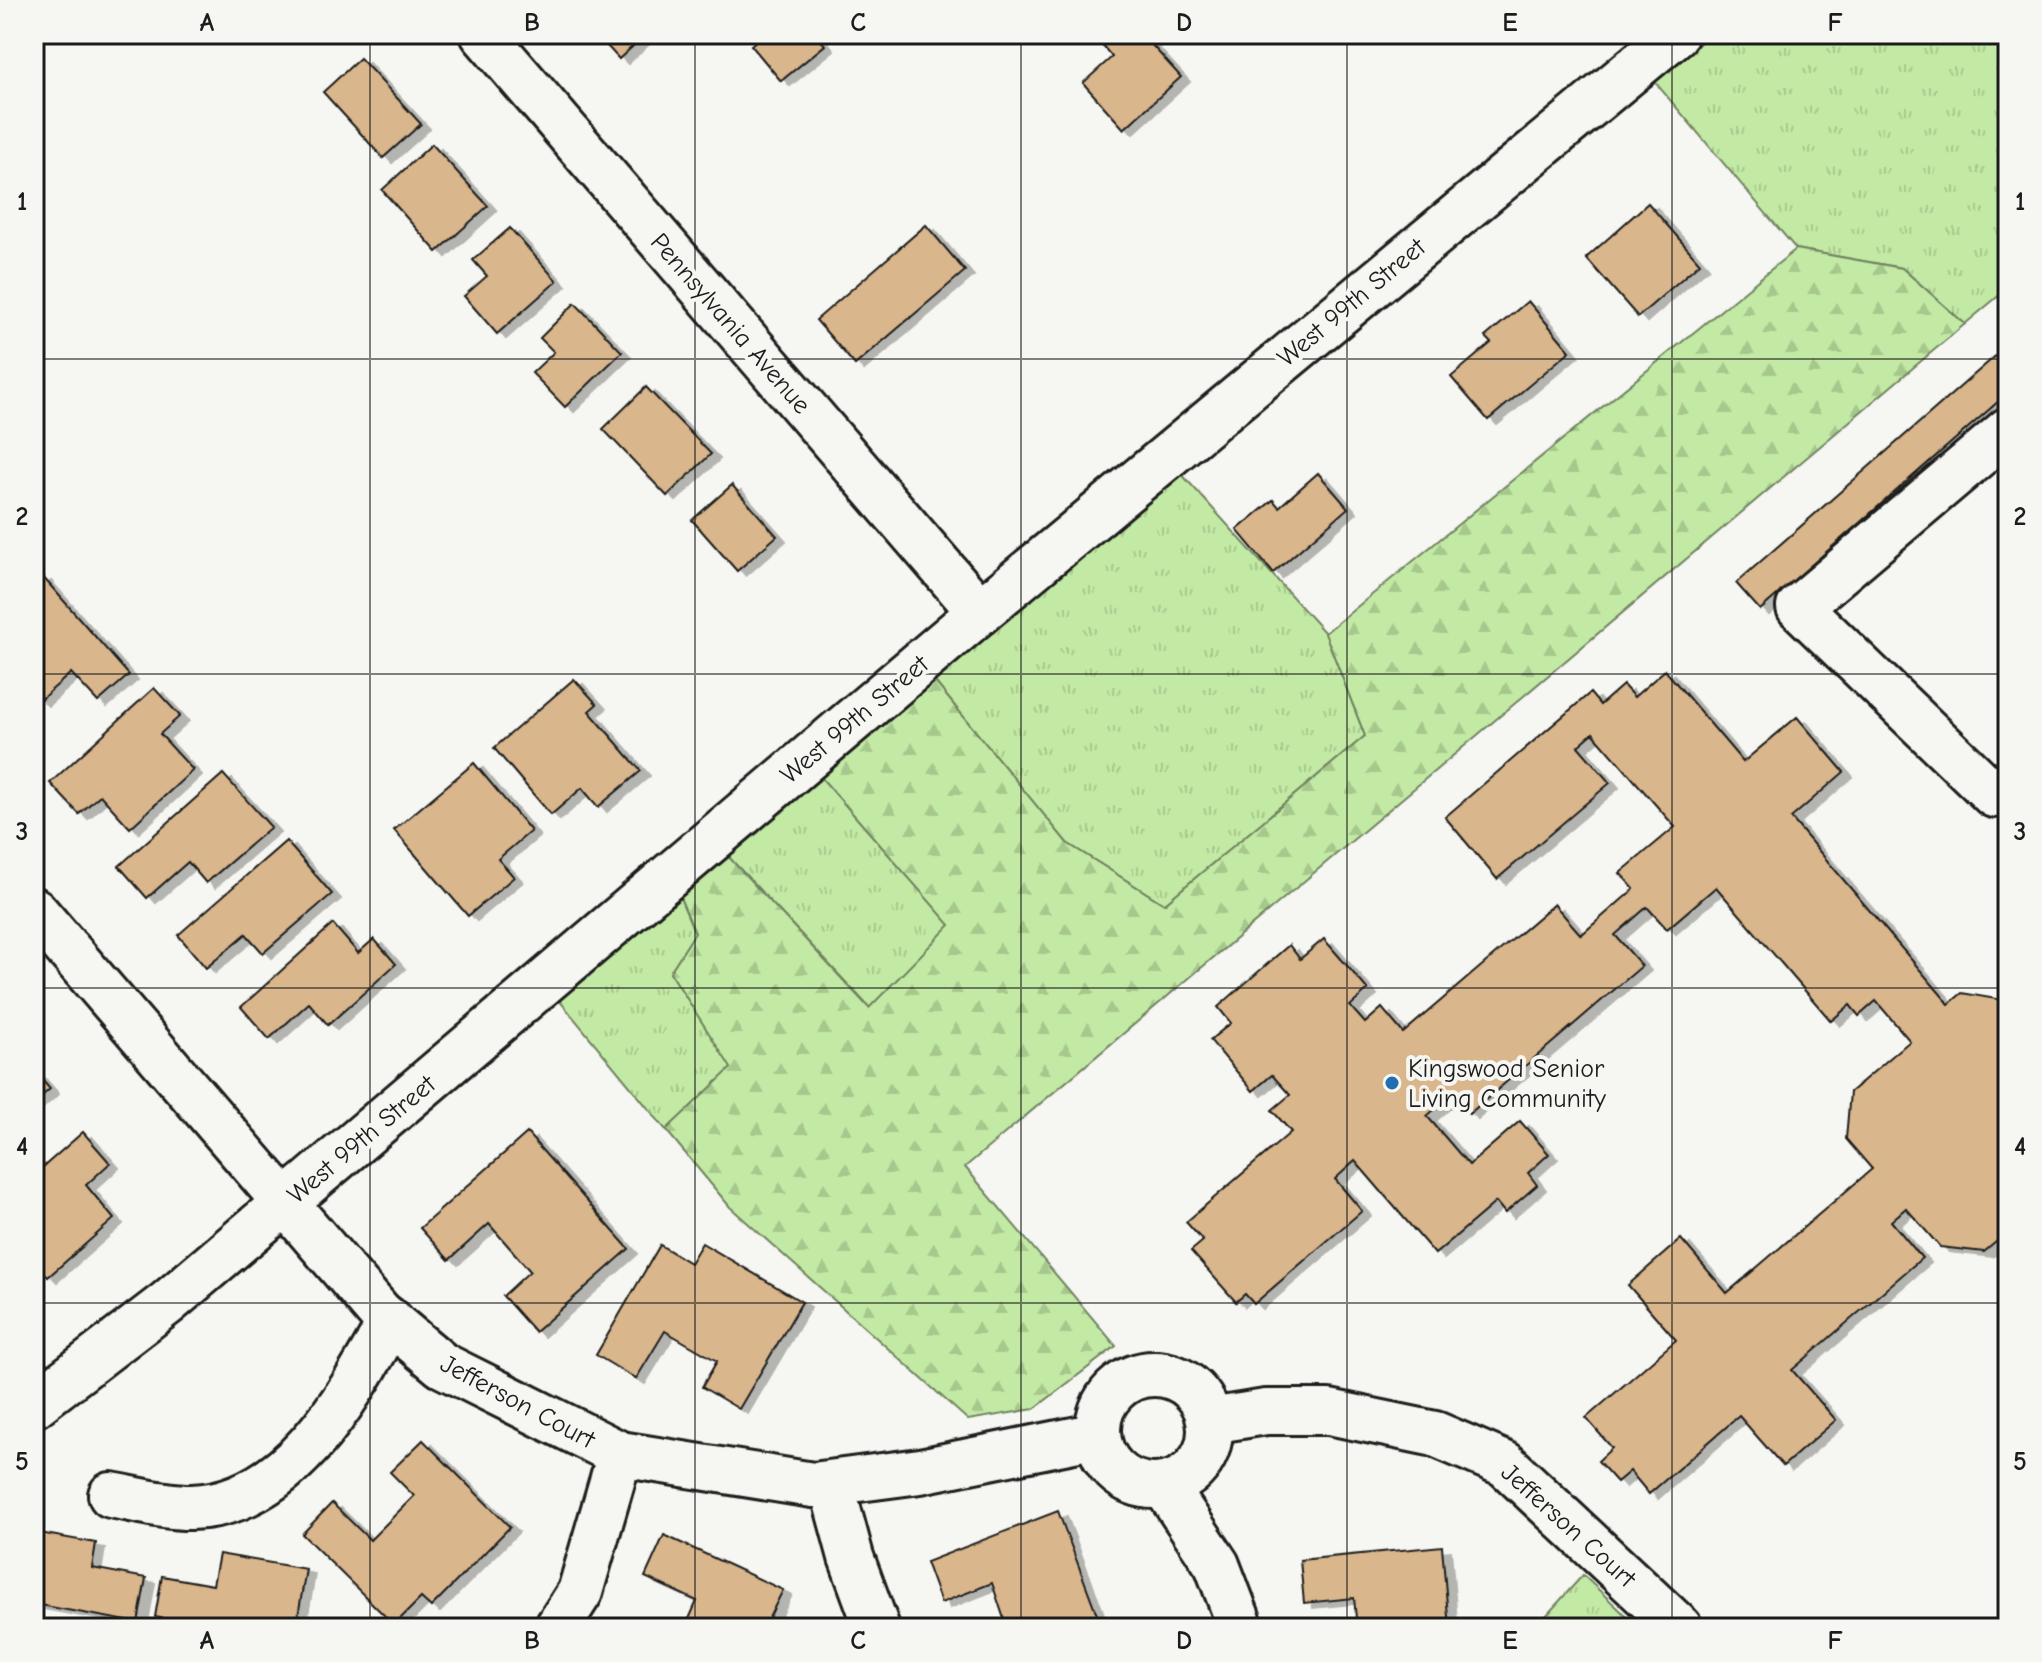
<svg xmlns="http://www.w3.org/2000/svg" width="2042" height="1662" font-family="'Comic Neue',sans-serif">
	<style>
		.grass { fill: url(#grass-tufts); stroke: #708360; stroke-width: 2 }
		.forest { fill: url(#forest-firs); stroke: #708360; stroke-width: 2 }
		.building { fill: #d9b68b; stroke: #1c1c1c; stroke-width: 2; filter: url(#shadow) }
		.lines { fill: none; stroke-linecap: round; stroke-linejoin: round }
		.minor-casing { stroke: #1c1c1c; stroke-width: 50 }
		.minor { stroke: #f6f6f2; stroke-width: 44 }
		.grid { fill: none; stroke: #1c1c1c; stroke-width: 2; stroke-opacity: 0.55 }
		.poi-dot { fill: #1f6fb2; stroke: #f6f6f2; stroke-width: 3 }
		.labels { text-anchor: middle; stroke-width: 8; stroke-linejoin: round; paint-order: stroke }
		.street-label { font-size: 26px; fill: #1c1c1c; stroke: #f6f6f2 }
		.poi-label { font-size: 26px; fill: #1c1c1c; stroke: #f6f6f2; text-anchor: start }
		.neatline { fill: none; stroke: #1c1c1c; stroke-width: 3 }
		.grid-label { font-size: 26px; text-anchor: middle; font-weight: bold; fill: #1c1c1c }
	</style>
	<defs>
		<pattern id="grass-tufts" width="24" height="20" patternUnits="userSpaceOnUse" patternTransform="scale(2)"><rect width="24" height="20" fill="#c3eaa5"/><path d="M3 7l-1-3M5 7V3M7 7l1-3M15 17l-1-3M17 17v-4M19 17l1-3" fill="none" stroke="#a7c88d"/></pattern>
		<pattern id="forest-firs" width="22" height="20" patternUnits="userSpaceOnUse" patternTransform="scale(2)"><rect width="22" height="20" fill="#c3eaa5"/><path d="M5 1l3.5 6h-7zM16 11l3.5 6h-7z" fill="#a7c88d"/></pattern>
		<filter id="shadow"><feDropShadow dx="9" dy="5" stdDeviation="0" flood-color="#0004"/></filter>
	</defs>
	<rect width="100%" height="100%" fill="#f6f6f2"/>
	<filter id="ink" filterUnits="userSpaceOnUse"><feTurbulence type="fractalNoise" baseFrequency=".0125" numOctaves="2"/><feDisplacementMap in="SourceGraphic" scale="16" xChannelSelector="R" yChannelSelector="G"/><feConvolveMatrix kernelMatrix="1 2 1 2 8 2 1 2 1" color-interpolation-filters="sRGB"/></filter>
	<g filter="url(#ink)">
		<g class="grass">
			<polygon points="1711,34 2001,34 2008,43 2008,288 1965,324 1902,268 1796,249 1654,81"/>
			<polygon points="1178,470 1325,633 1365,736 1164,904 1067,843 931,677"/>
			<polygon points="819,775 951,925 870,1008 725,853"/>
			<polygon points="679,895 695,933 670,972 732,1068 666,1130 559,1000"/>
			<polygon points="1583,1575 1639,1628 1535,1628"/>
		</g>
		<polygon class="forest" points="1796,249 1902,268 1965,324 965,1167 1116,1346 1034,1409 968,1420 730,1207 666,1130 731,1068 670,972 695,933 679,895 725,853 869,1008 950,925 819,775 931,677 1067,843 1164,904 1365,736 1325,633"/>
		<g class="building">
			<polygon points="596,34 646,34 619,59"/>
			<polygon points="764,34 816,34 825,45 781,81 751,45"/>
			<polygon points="1103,34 1161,34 1150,43 1181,77 1124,129 1083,83 1112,57 1097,39"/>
			<polygon points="360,58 421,124 383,158 323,92"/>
			<polygon points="432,144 488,206 437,252 382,190"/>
			<polygon points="1648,203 1700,263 1638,317 1586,258"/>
			<polygon points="926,225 965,271 855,365 816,320"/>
			<polygon points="510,228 557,281 497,334 464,296 487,276 473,260"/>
			<polygon points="1528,301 1570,351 1488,420 1451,377 1491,343 1485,337"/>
			<polygon points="575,303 622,352 565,407 532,373 554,352 540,338"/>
			<polygon points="2008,345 2008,393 1760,610 1736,583"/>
			<polygon points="646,387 711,454 667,496 603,429"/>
			<polygon points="1318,473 1348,508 1273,573 1237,530 1273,500 1279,507"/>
			<polygon points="732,485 777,536 737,571 692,520"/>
			<polygon points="42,576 129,675 98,702 71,673 39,701 34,696 34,583"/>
			<polygon points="1665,670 1743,762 1797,717 1844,772 1791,818 1949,1004 1962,993 2008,1001 2008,1232 1984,1252 1940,1247 1906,1208 1891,1221 1922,1258 1792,1370 1836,1420 1783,1466 1739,1416 1649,1494 1630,1471 1617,1482 1598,1461 1612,1448 1586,1418 1676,1340 1628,1285 1681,1239 1727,1293 1872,1169 1846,1139 1850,1092 1910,1041 1876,1001 1859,1016 1850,1005 1831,1021 1716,887 1667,929 1647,907 1615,935 1642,966 1469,1114 1452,1094 1427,1116 1469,1165 1520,1121 1549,1154 1528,1173 1537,1185 1505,1213 1496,1202 1435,1254 1355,1161 1335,1179 1362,1211 1254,1304 1245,1294 1236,1302 1191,1251 1203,1241 1186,1222 1291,1132 1272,1110 1290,1095 1272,1075 1253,1091 1210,1040 1231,1023 1218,1007 1289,945 1300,959 1324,939 1368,990 1350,1006 1365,1023 1382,1008 1403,1033 1554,904 1581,935 1634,889 1620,873 1675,827 1593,733 1578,746 1610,783 1497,879 1445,817 1590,693 1600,705 1623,685 1634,697"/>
			<polygon points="574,679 597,704 589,711 641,771 598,807 582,788 551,815 494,748"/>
			<polygon points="154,688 180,716 160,734 193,770 130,828 100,795 79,814 50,783"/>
			<polygon points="474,763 531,831 498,859 514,877 468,916 394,830"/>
			<polygon points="223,774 271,827 206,883 188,862 147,898 119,866"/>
			<polygon points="286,841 332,894 263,953 246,934 206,968 178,935"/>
			<polygon points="333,924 358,953 374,939 396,964 328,1025 309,1003 269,1039 241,1007"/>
			<polygon points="34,1071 50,1089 34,1103"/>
			<polygon points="83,1132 110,1163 86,1185 114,1219 48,1277 34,1262 34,1175"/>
			<polygon points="527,1133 629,1249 535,1332 503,1296 530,1271 489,1224 449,1260 420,1228"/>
			<polygon points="702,1243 802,1302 739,1409 702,1387 717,1361 665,1331 636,1379 596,1355 660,1245 690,1263"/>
			<polygon points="423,1440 510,1527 431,1607 421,1598 394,1625 302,1534 332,1503 370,1540 414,1496 390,1472"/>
			<polygon points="1058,1511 1102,1628 1007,1628 992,1583 941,1603 926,1562"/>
			<polygon points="34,1532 96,1543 92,1568 146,1578 138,1623 34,1604"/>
			<polygon points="664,1535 783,1590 769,1618 785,1628 685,1628 697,1601 645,1577"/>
			<polygon points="1442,1546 1449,1628 1357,1628 1354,1598 1304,1603 1300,1560"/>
			<polygon points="219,1554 306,1569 296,1628 216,1628 155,1617 162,1576 213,1585"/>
		</g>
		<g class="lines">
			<defs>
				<g id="minor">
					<polyline points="483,34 980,612"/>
					<polyline points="2008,430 1799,607 1994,795 2008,783"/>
					<polyline points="34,910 380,1313 442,1365 620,1454 813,1485 920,1471 1098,1435"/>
					<circle cx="1154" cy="1430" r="56"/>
					<polyline points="34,1405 167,1303 980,612 1676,34"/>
					<polyline points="1210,1421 1266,1412 1329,1412 1435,1434 1505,1464 1680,1628"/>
					<polyline points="831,1483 851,1557 877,1628"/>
					<polyline points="1164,1485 1217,1565 1241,1628"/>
					<path d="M111 1495C138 1500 164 1507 191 1507 290 1505 349 1396 391 1321"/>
					<polyline points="557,1628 580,1592 620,1454"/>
				</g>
			</defs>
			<use href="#minor" class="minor-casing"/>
			<use href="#minor" class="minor"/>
		</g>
	</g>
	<path class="grid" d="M370 34V1628M695 34V1628M1021 34V1628M1347 34V1628M1672 34V1628M34 359H2008M34 674H2008M34 988H2008M34 1303H2008"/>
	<circle class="poi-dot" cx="1392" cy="1083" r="8"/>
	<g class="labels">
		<g class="street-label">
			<text transform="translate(1351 302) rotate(-40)" y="9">West 99th Street</text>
			<text transform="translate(731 323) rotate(49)" y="9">Pennsylvania Avenue</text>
			<text transform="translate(854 719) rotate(-40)" y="9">West 99th Street</text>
			<text transform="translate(361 1139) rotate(-40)" y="9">West 99th Street</text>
			<text transform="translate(518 1401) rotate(28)" y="9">Jefferson Court</text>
			<text transform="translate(1569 1525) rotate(42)" y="9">Jefferson Court</text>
		</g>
		<g class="poi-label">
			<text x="1408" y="1077">Kingswood Senior<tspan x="1408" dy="30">Living Community</tspan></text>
		</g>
	</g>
	<rect width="2042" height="1662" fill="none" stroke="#f6f6f2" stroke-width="88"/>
	<rect x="44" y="44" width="1954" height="1574" class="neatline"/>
	<g class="grid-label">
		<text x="207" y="31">A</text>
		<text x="532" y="31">B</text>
		<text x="858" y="31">C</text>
		<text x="1184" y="31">D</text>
		<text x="1510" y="31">E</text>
		<text x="1835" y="31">F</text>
		<text x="22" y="210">1</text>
		<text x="2020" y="210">1</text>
		<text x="22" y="525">2</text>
		<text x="2020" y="525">2</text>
		<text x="22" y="840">3</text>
		<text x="2020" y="840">3</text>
		<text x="22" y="1155">4</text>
		<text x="2020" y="1155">4</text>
		<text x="22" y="1470">5</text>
		<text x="2020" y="1470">5</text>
		<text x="207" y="1649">A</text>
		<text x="532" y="1649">B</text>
		<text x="858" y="1649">C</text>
		<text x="1184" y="1649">D</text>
		<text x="1510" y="1649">E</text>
		<text x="1835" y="1649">F</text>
	</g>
</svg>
